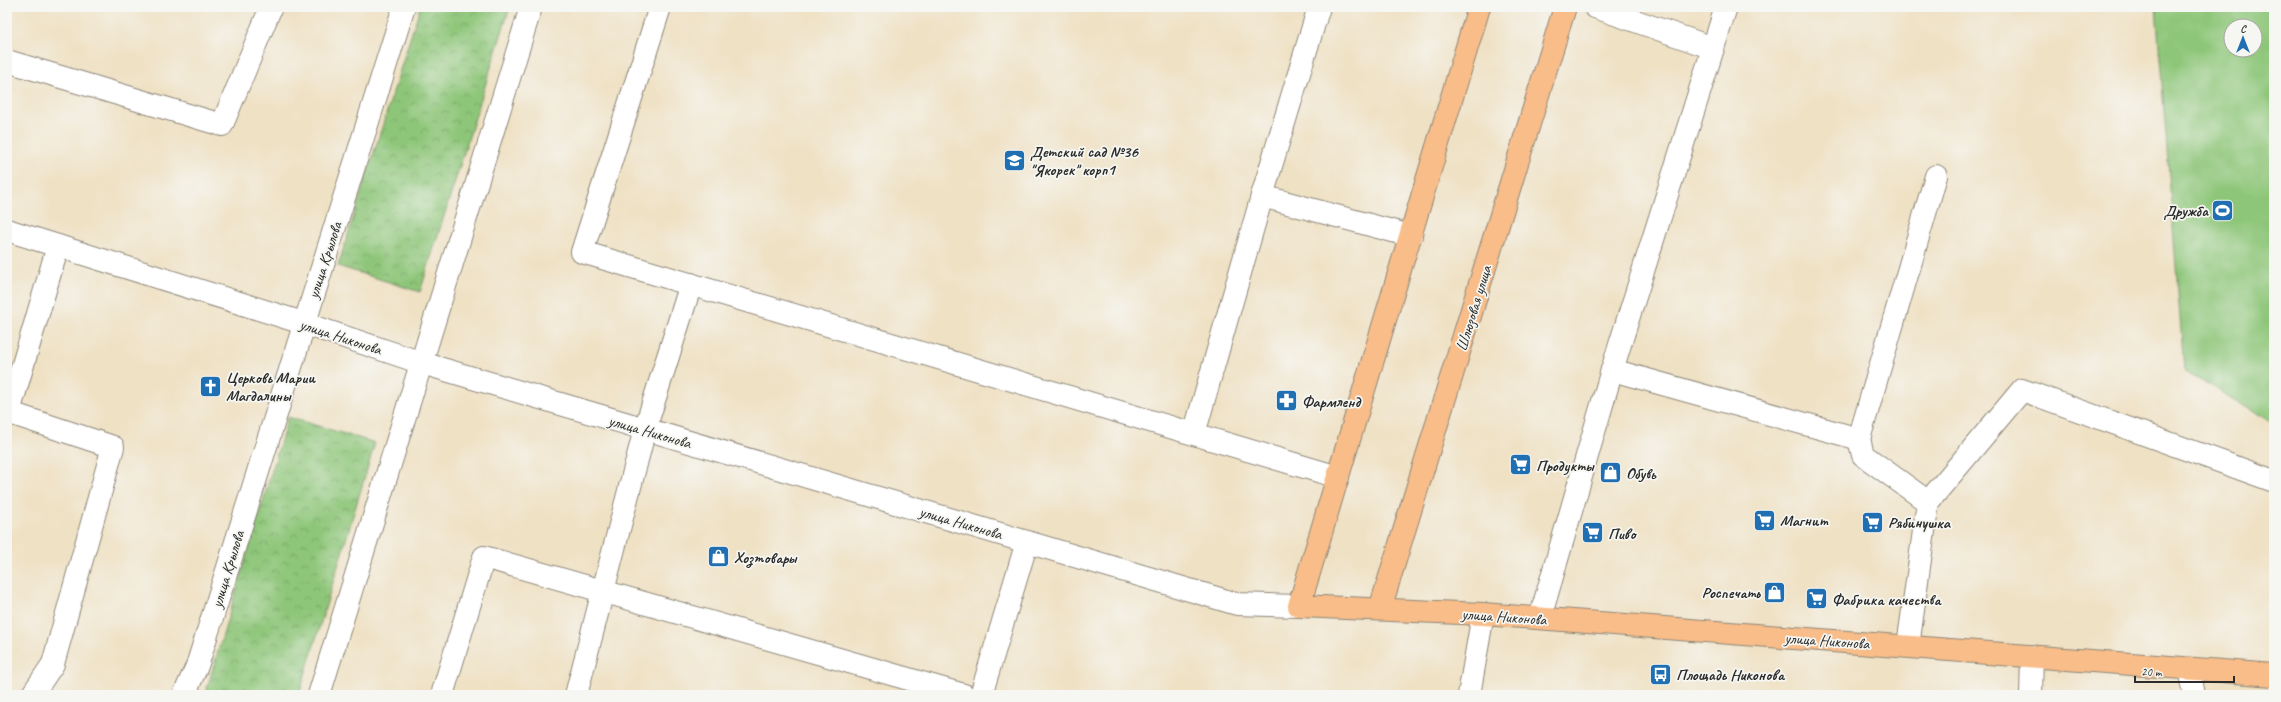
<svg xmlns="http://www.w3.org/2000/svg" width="2281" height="702" font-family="Caveat,sans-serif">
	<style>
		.grass { fill: #8ec679; stroke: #5c7852; fill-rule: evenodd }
		.park { fill: url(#park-crowns); stroke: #5c7852 }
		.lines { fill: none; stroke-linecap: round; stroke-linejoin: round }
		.minor-casing { stroke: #8d8678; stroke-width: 24 }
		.major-casing { stroke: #8d8678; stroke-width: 24 }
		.minor { stroke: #fff; stroke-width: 22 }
		.major { stroke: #f8bd89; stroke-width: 22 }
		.labels { text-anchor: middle; stroke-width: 3.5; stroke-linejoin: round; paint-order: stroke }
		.poi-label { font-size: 16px; font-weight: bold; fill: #2b2b2b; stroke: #f6f6f2; text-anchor: start }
		.street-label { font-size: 16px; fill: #2b2b2b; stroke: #f6f6f2 }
	</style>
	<defs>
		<pattern id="park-crowns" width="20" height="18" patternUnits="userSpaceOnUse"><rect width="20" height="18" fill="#8ec679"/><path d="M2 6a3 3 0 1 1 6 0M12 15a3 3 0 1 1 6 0" fill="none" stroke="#74a163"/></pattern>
	</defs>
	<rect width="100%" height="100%" fill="#f6f6f2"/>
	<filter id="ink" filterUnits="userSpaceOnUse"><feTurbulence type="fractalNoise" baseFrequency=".025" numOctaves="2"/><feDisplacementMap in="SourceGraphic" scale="8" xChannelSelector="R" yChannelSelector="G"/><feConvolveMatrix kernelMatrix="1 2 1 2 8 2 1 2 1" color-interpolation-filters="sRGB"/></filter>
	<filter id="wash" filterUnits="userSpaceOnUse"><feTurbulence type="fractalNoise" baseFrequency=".012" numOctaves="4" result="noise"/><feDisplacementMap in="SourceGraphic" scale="16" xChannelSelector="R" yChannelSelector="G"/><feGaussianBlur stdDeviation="0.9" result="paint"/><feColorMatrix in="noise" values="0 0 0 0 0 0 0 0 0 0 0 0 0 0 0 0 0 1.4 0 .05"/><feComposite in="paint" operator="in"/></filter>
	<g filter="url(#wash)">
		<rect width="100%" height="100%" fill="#efe1c4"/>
		<path class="grass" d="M2156 7H2274V424L2184 370ZM2231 26H2255V50H2231Z"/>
		<g class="park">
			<polygon points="420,7 510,7 420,292 338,266"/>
			<polygon points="288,417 375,443 299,695 205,695"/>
		</g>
	</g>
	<g filter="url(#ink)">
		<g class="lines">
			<defs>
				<g id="minor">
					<polyline points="660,7 582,252 1338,477"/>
					<polyline points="1595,7 1713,48"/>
					<polyline points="1726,7 1612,370 1859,439 1936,176"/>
					<polyline points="7,61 222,125 271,7"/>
					<polyline points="1262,196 1411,236"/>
					<polyline points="7,230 303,323 422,363 1237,604 1299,606"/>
					<polyline points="7,412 113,447 53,664 32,695"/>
					<polyline points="9,412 58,246"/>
					<polyline points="1194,434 1262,196 1319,7"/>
					<polyline points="1859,439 1863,455 1928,502"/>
					<polyline points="1540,618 1612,370"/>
					<polyline points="1908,646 1928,502 2022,390 2274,481"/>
					<polyline points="2189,669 2194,695"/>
					<polyline points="184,695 197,666 404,7"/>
					<polyline points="319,695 531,7"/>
					<polyline points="442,695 484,557 964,695"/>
					<polyline points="576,695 645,429 691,284"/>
					<polyline points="981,695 1027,542"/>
					<polyline points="1469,695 1483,614"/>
					<polyline points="2031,695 2032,656"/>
				</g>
				<g id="major">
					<polyline points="1479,7 1299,606 1483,614 2274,675"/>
					<polyline points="1380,609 1565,7"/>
				</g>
			</defs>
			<use href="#minor" class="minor-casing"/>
			<use href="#major" class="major-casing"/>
			<use href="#minor" class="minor"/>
			<use href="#major" class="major"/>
		</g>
	</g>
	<defs>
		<symbol id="school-square" viewBox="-11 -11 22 22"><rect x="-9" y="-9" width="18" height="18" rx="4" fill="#1f6fb2" stroke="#f6f6f2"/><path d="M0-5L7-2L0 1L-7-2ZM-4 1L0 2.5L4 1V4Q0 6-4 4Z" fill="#fff"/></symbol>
		<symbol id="stadium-square" viewBox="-11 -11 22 22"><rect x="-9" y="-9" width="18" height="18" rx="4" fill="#1f6fb2" stroke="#f6f6f2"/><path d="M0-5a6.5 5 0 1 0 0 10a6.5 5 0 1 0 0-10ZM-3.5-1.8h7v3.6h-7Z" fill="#fff"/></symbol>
		<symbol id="church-square" viewBox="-11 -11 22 22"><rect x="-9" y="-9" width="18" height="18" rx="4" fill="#1f6fb2" stroke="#f6f6f2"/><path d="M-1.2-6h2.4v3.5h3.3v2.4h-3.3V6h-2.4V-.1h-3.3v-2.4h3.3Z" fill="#fff"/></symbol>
		<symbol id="pharmacy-square" viewBox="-11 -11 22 22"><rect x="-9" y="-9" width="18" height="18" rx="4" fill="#1f6fb2" stroke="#f6f6f2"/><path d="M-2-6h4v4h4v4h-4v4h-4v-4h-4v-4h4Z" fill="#fff"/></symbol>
		<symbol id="supermarket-square" viewBox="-11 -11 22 22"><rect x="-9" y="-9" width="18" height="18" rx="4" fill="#1f6fb2" stroke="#f6f6f2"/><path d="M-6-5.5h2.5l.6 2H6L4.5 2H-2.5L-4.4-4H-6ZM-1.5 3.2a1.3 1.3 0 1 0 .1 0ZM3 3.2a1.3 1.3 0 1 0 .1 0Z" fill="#fff"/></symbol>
		<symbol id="shop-square" viewBox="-11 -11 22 22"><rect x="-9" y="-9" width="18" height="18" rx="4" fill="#1f6fb2" stroke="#f6f6f2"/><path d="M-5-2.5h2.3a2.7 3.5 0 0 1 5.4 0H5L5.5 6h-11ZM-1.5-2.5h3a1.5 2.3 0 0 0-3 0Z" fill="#fff"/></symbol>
		<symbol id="bus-square" viewBox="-11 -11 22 22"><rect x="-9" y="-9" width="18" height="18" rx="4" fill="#1f6fb2" stroke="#f6f6f2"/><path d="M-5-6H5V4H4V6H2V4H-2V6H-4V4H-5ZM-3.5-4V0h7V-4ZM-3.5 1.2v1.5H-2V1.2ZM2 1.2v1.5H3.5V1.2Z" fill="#fff"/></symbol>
	</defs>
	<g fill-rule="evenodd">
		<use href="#school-square" x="1002" y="148" width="25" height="25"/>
		<use href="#stadium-square" x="2210" y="198" width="25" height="25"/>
		<use href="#church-square" x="198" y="374" width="25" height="25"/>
		<use href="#pharmacy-square" x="1274" y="388" width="25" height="25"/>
		<use href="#supermarket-square" x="1508" y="452" width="25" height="25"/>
		<use href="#shop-square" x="1598" y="460" width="25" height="25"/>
		<use href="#supermarket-square" x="1752" y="508" width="25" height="25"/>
		<use href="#supermarket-square" x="1860" y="510" width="25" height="25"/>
		<use href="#supermarket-square" x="1580" y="520" width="25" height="25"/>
		<use href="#shop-square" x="706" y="544" width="25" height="25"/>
		<use href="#shop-square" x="1762" y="580" width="25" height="25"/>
		<use href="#supermarket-square" x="1804" y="586" width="25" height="25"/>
		<use href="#bus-square" x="1648" y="662" width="25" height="25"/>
	</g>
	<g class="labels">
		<g class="poi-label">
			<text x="1030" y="157">Детский сад №36<tspan x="1030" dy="18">"Якорек" корп1</tspan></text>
			<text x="2208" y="216" text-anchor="end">Дружба</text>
			<text x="226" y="383">Церковь Марии<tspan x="226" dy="18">Магдалины</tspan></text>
			<text x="1302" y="407">Фармленд</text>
			<text x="1536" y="471">Продукты</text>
			<text x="1626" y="479">Обувь</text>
			<text x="1780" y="526">Магнит</text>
			<text x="1888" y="528">Рябинушка</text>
			<text x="1608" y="539">Пиво</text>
			<text x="734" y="563">Хозтовары</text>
			<text x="1760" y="598" text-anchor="end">Роспечать</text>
			<text x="1832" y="605">Фабрика качества</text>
			<text x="1676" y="680">Площадь Никонова</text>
		</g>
		<g class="street-label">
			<text transform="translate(324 260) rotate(-72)" y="6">улица Крылова</text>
			<text transform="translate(1473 308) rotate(-73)" y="6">Шлюзовая улица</text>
			<text transform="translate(341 336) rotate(18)" y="6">улица Никонова</text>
			<text transform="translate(650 431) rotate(16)" y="6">улица Никонова</text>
			<text transform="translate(961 522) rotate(16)" y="6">улица Никонова</text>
			<text transform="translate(227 569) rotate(-73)" y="6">улица Крылова</text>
			<text transform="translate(1504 616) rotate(4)" y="6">улица Никонова</text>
			<text transform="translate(1827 640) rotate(4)" y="6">улица Никонова</text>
		</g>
	</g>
	<rect width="2281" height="702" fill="none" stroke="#f6f6f2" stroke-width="24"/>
	<g transform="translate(2243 38)"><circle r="19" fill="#f6f6f2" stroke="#a5a5a2"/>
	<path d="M0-3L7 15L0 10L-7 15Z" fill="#1f6fb2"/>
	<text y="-6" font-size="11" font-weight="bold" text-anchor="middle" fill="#2b2b2b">С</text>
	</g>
	<path d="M2135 676v6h99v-6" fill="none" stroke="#2b2b2b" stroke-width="2"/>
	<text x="2141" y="676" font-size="12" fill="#2b2b2b" stroke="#f6f6f2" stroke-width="3" paint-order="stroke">20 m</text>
</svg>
